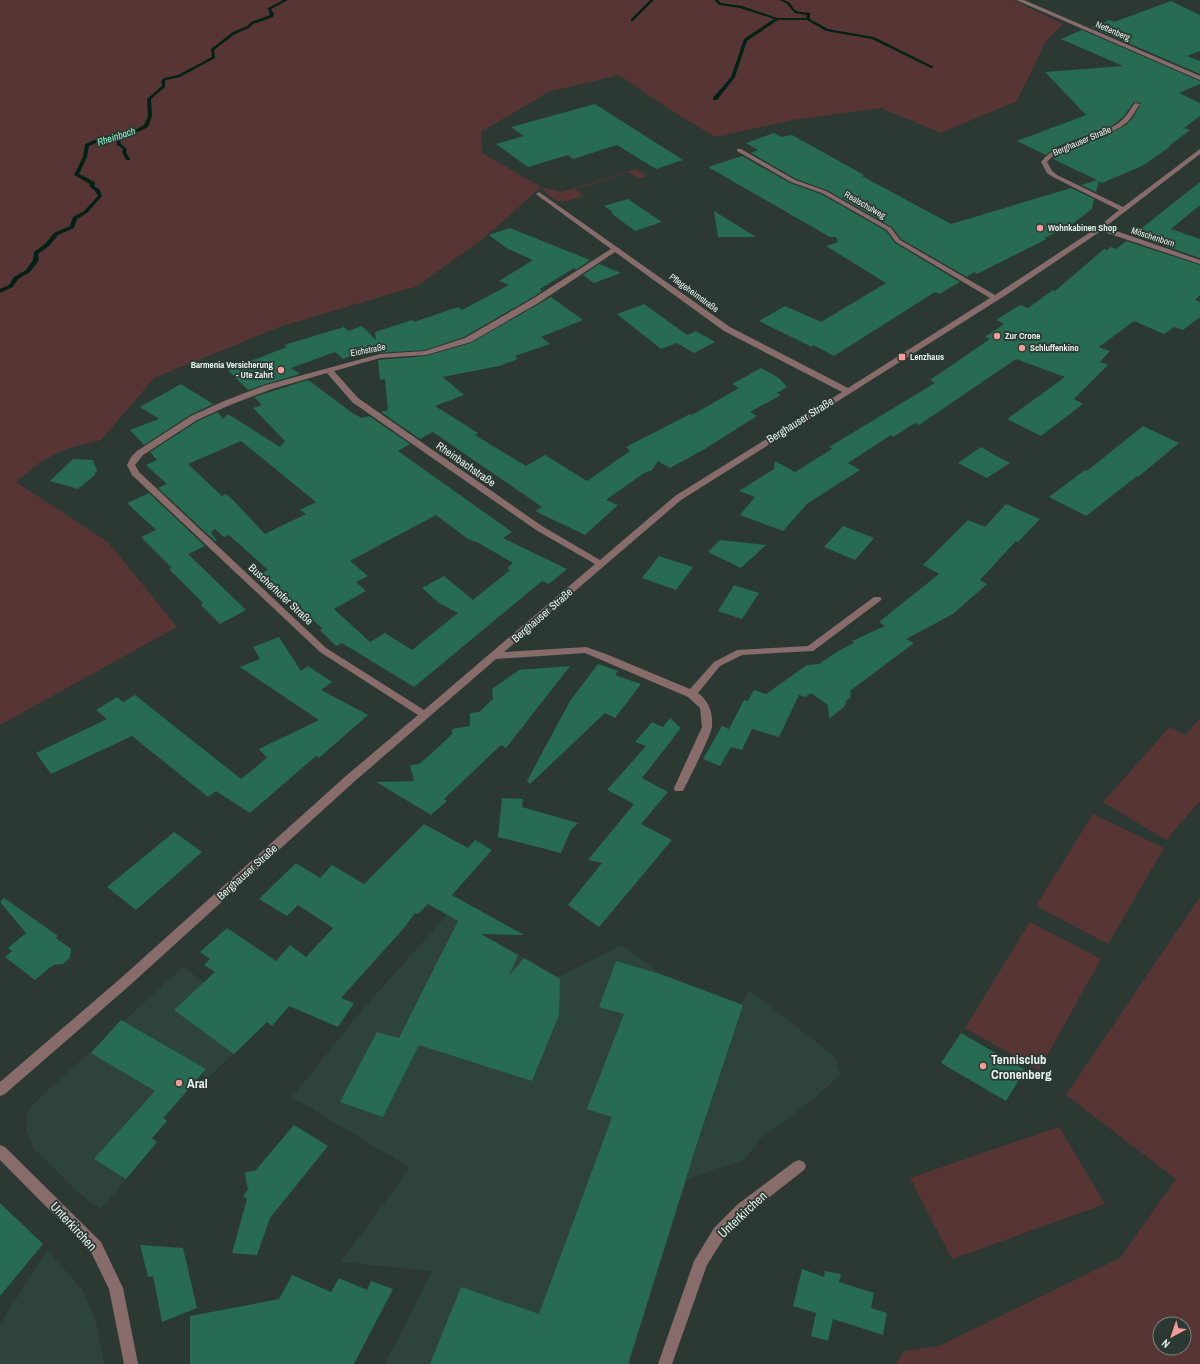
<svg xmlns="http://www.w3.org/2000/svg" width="1200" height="1364" font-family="'Archivo Narrow',sans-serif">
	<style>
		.built { fill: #2e443a }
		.green { fill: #583535; fill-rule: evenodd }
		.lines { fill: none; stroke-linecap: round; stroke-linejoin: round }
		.stream { fill: #002216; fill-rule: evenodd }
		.building { fill: #276b53; fill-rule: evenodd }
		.minor { fill: #886c6b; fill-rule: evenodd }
		.poi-dot { fill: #f59b9b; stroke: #2b3932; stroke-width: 1.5 }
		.labels { text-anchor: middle; stroke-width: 3.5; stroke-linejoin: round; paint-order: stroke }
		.far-street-label { font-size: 9px; fill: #e8f1ed; stroke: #2b3932 }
		.far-poi-label { font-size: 9px; font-weight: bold; fill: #e8f1ed; stroke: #2b3932; text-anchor: start }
		.far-water-label { font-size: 10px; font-style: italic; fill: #8ef2ca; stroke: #2b3932 }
		.street-label { font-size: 11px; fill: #e8f1ed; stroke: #2b3932 }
		.near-poi-label { font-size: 13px; font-weight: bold; fill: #e8f1ed; stroke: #2b3932; text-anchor: start }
		.near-street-label { font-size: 13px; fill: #e8f1ed; stroke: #2b3932 }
	</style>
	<rect width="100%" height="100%" fill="#2b3932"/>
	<g class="built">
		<polygon points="447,915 558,977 622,945 664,976 742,1004 749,990 834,1056 840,1074 814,1099 761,1138 743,1161 687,1179 629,1364 385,1364 432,1271 341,1262 410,1168 292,1097 363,1009"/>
		<polygon points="183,967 264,1025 208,1078 201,1075 164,1119 167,1121 152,1138 157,1142 101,1209 87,1200 33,1148 27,1131 27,1115 34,1103 45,1093"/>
		<polygon points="48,1250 83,1291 96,1322 104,1364 0,1364 0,1324"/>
	</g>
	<g class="green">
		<path d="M0 0H1013L1063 24 1046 41 1017 101 941 133 881 108 793 120 715 137 669 109 619 75 548 92 481 132 482 153 541 187 562 192 636 169 647 176 639 179 629 172 575 189 584 196C561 203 557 206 541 187L484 238 417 286 279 327 154 378 101 440 66 449 40 462 16 482 108 542 177 627 0 725Z"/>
		<polygon points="1200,718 1200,801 1166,840 1103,802 1170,727 1185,735"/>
		<polygon points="1093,814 1164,848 1108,944 1036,906"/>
		<path d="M1200 897V1364H896L904 1351 939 1346 1120 1258 1176 1179 1066 1095ZM1160 1324H1184V1348H1160Z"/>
		<polygon points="1030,922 1101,959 1039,1070 965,1028"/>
		<polygon points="1059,1127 1105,1204 952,1259 910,1178"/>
	</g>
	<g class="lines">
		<g class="stream">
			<polygon points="283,0 288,0 271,9 274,14 273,17 253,24 249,28 235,34 214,50 215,58 180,77 166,80 165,81 165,87 151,99 152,116 148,127 140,131 124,135 120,140 121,144 127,149 126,152 130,159 130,160 126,160 122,152 123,149 117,145 116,140 119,136 105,139 89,146 87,157 79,174 95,182 95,183 94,186 99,189 102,196 87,213 77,219 74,228 58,235 49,246 38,254 39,260 30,272 18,279 13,287 0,293 0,289 9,285 14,277 26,270 33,260 34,252 45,244 54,233 70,226 73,217 84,211 98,196 95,191 89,186 90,184 74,175 83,157 85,144 102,137 137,129 144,125 148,116 147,99 162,86 161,81 164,78 178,75 212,57 211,49 233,32 247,26 251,22 270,15 268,8"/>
			<polygon points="650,0 654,0 633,21 631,21 631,19"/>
			<path d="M714 0H718L721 3 742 6 777 18H806L807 15 795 13 786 3 779 0C794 0 789 7 797 11 801 13 807 12 810 13V19L828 29 874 37 934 67 931 68 872 39 826 31 807 20H778L747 41 735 77 717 100H713V98L731 77 744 39 774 19 740 8 719 5Z"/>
		</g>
	</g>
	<g class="building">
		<polygon points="1171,1 1200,15 1200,51 1187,56 1200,61 1200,74 1091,27 1110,20 1114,22"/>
		<polygon points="1082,30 1200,81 1200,84 1179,93 1200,103 1200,116 1184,128 1190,130 1169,146 1171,146 1142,166 1102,183 1099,181 1096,192 1081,185 1097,180 1053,159 1065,150 1106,135 1126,125 1133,118 1141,103 1134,102 1123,117 1112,126 1058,146 1046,155 1017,141 1086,115 1045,72 1123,66 1061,39"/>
		<polygon points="595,104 683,160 656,169 617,145 573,159 568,155 528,167 496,144 524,136 511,127"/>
		<polygon points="774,133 781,137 792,135 864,175 862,176 951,224 1071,188 1094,199 1092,209 1071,225 1044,238 1047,239 977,274 974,272 967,277 901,239 892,227 827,190 796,179 751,153 758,150 746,143"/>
		<polygon points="742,156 790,183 821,194 886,231 895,243 960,282 939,294 935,292 834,356 813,345 812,347 759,321 785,306 821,322 886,283 826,246 838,242 836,237 830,237 708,167"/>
		<polygon points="1200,182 1200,205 1171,229 1200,239 1200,258 1133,235"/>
		<polygon points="628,199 662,222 635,231 611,213 613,212 604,206"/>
		<polygon points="714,211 756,237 718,237"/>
		<polygon points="510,228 590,260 576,270 574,268 540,289 542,291 533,297 464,337 425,350 378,353 377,347 343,359 335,352 291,368 300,374 266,384 248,390 228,370 287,347 284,345 344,327 348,331 362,326 376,340 375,332 412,320 414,322 458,307 462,310 509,285 499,281 533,260 508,249 489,235"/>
		<polygon points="1126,241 1200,265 1200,295 1195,300 1200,302 1200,317 1183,330 1174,327 1164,334 1134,321 1099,347 1110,351 1100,362 1108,365 1074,399 1083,404 1041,436 1007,419 1065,377 1016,359 919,425 915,423 893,437 891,435 848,463 860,470 805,505 806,505 783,531 740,515 755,497 739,491 774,469 775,461 795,472 832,449 829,447 935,383 930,380 990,339 985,337 1004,324 996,320 1020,305 1028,308 1053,290 1055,291 1104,249 1107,250 1111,247 1116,249"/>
		<polygon points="599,264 621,273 594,283 583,275"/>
		<polygon points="551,297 583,320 541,337 550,344 515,356 518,359 499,366 443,377 464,395 435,406 478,433 475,435 526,466 545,455 587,481 630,451 626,447 690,414 692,415 739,388 732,384 761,368 779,378 787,387 777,393 781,395 750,412 757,416 703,450 670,468 658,461 652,470 644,473 606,500 618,505 585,535 535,511 542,507 433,432 420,439 381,412 388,410 385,379 380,380 378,360 426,356 471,343"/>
		<polygon points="644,304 687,335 696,331 715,342 694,353 677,343 661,349 617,314"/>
		<path d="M308 380 354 414 362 418 369 416 410 444 398 451 512 532 503 538 567 569 549 584 542 581 414 687 342 643 336 646 320 630 322 628 262 573 268 570 229 535 224 537 215 529 211 532 217 541H215L158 488 167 484 146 465 157 460 150 452 198 421 218 412 223 419 228 414 280 447 285 441 253 408 262 405 254 397ZM241 441 316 502 300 510 306 514 265 534 234 501 226 494 222 496 188 464ZM436 515 468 539 476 542H477L513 563 507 568 510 570 473 600 444 576 422 588 439 603 458 613 412 650 385 633 370 642 334 609 366 591 356 582 368 576 350 561Z"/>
		<polygon points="181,384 213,404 190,415 144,445 130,430 159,419 140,407"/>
		<polygon points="1143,426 1179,443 1138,477 1137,476 1086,516 1049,497 1085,470 1087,471"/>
		<polygon points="981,447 995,455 1010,463 987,478 958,463"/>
		<polygon points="73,459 93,460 97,471 95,473 95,475 78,489 50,481"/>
		<polygon points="149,493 205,546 188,554 246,610 220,624 201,605 203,603 169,569 172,568 141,537 156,530 127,503"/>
		<polygon points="1006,504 1040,519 1018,542 1016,541 980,580 987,584 953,614 906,639 914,643 850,691 851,697 846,701 845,706 829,719 828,705 811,693 806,697 799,695 779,737 752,729 742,750 731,747 720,766 703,759 722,726 729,729 744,700 748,701 754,690 766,694 807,665 819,664 838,651 854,643 852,641 885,626 879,622 939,574 923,565 968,520 985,527"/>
		<polygon points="843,526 874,538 855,560 824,547"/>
		<polygon points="720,540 766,545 741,568 708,552"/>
		<polygon points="659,556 693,567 676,590 642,578"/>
		<polygon points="734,585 759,593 742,619 718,611"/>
		<polygon points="279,637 301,671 308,666 332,682 321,690 368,715 319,758 316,756 250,813 216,791 208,797 132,736 51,774 36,753 107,719 96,710 117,697 123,702 135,695 241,779 267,758 259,749 319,720 240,667 260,659 253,647"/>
		<polygon points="598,664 618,671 615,675 641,684 615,718 605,713 530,784 527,781 570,701"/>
		<polygon points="570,666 506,748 501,745 444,799 447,801 431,815 376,782 414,781 410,765 419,764 431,754 452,734 452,729 470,726 470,713 479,712 493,699 492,689 519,670"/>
		<polygon points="670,718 681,728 642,778 668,792 641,824 672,840 599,927 568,905 602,863 588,860 634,804 607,790 646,746 635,742 652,722 663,727"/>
		<polygon points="502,798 523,799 522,807 578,823 571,830 561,853 498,837"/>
		<polygon points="424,824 468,848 475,840 492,850 452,895 524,935 481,934 518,955 509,976 524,958 560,979 559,1015 532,1081 419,1045 383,1117 340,1102 377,1032 399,1038 458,921 428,904 418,914 415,913 404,928 341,998 354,1003 338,1027 289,1006 272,1026 267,1022 234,1054 174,1010 215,972 204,965 210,959 200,952 227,928 276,961 290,945 306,957 333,928 298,905 287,916 259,899 296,863 320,878 332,865 364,884"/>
		<polygon points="174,832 202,852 136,910 107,887"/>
		<polygon points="4,898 58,936 56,938 71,949 70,958 63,964 53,965 35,980 5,957 12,951 8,948 26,933 0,902"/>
		<polygon points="616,961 663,975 743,1005 698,1140 628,1364 430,1364 461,1287 539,1314 612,1117 587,1109 624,1014 599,1007"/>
		<polygon points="121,1020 206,1069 163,1118 167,1121 152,1138 157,1142 126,1179 94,1159 155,1091 91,1053"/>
		<polygon points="961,1033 1025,1070 1006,1101 941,1063"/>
		<polygon points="294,1125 328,1146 270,1218 257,1255 232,1253 247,1199 243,1196 249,1188 247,1187 245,1172 255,1171"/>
		<polygon points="0,1203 43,1244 0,1296"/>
		<polygon points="140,1245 183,1248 197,1308 162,1322 153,1276 148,1277"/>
		<polygon points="802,1269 824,1277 825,1271 841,1274 839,1282 874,1293 871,1308 887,1313 883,1335 833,1319 828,1341 811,1336 816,1313 793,1306"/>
		<polygon points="292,1275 331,1292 339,1278 367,1290 371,1281 393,1289 354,1364 190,1364 190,1316 279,1299"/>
	</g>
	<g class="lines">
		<g class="minor">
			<polygon points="1016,0 1024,0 1200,76 1200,80"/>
			<path d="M1135 103 1140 104C1135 110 1132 119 1125 124 1102 141 1066 140 1047 162L1052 171 1057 175 1123 207 1200 149V154L1105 227 1200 260V264L1101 231 1006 295 681 500 504 652 586 647 606 654 690 689 714 662 737 650 808 646 874 597H880L882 599 880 601 813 651 742 655 720 666 698 693C709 701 713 713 712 726 712 734 688 781 683 791H675L674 788 702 727 700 708 688 697 585 653 496 659 355 781 129 986 5 1094 0 1096V1082L121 978 347 775 418 715 320 652 132 475 127 465 131 457 137 451 191 416 224 401 266 385 380 354 425 351 465 338 534 298 611 249 537 195 536 194 539 192 730 327 848 388 990 298 896 242 887 230 822 193 791 182 737 151V149H741L795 180 826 191 891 228 900 240 995 295 1098 227 1119 210 1053 177 1047 173 1041 162C1060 137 1099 141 1122 120 1127 116 1131 108 1135 103ZM615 252 724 331 842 392 675 496 600 560 542 526 358 398 334 371 380 358 426 355 471 342 540 302ZM327 373 352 402 536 530 595 564 424 710 326 648 139 472 135 465 143 455 197 420 230 405 272 389Z"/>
			<polygon points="0,1145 5,1147 101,1242 123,1288 138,1364 124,1364 109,1289 91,1252 0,1160"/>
			<polygon points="799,1160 804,1162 806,1166 804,1170 748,1214 724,1238 707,1265 672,1364 658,1364 694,1261 714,1228 738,1204 794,1162"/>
		</g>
	</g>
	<g class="poi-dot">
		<circle cx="1040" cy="228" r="4"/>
		<circle cx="997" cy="336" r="4"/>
		<circle cx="1022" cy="348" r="4"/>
		<rect x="898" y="353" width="8" height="8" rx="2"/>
		<circle cx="281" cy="370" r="4"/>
		<circle cx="983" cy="1066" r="4"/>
		<circle cx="179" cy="1083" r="4"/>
	</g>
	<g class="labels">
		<g class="far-street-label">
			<text transform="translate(1113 31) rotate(23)" y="3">Nettenberg</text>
			<text transform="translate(1082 141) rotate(-23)" y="3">Berghauser Straße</text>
			<text transform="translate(865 205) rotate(30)" y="3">Realschulweg</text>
			<text transform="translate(1153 237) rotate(18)" y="3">Möschenborn</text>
			<text transform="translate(694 293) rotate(36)" y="3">Pflegeheimstraße</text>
			<text transform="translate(368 350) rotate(-11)" y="3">Eichstraße</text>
		</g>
		<g class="far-poi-label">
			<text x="1048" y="231">Wohnkabinen Shop</text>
			<text x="1005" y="339">Zur Crone</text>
			<text x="1030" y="351">Schluffenkino</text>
			<text x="910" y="360">Lenzhaus</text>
			<text x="273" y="368" text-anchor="end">Barmenia Versicherung<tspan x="273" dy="10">- Ute Zahrt</tspan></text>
		</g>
		<g class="far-water-label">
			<text transform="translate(116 136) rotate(-18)" y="4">Rheinbach</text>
		</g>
		<g class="street-label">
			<text transform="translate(800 420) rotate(-32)" y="4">Berghauser Straße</text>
			<text transform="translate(466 464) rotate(35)" y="4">Rheinbachstraße</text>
			<text transform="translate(281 594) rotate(43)" y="4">Buscherhofer Straße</text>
			<text transform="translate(542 615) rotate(-41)" y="4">Berghauser Straße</text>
			<text transform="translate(247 872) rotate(-42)" y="4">Berghauser Straße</text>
		</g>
		<g class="near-poi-label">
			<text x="991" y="1064">Tennisclub<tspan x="991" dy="15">Cronenberg</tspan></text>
			<text x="187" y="1088">Aral</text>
		</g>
		<g class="near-street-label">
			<text transform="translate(742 1214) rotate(-43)" y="5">Unterkirchen</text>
			<text transform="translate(74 1226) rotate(47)" y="5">Unterkirchen</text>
		</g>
	</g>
	<g transform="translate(1172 1336) rotate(220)"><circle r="19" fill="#2b3932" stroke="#77837d"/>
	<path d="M0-3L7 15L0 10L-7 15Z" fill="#f59b9b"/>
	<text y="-6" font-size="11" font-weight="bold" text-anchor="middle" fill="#e8f1ed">N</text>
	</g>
</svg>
